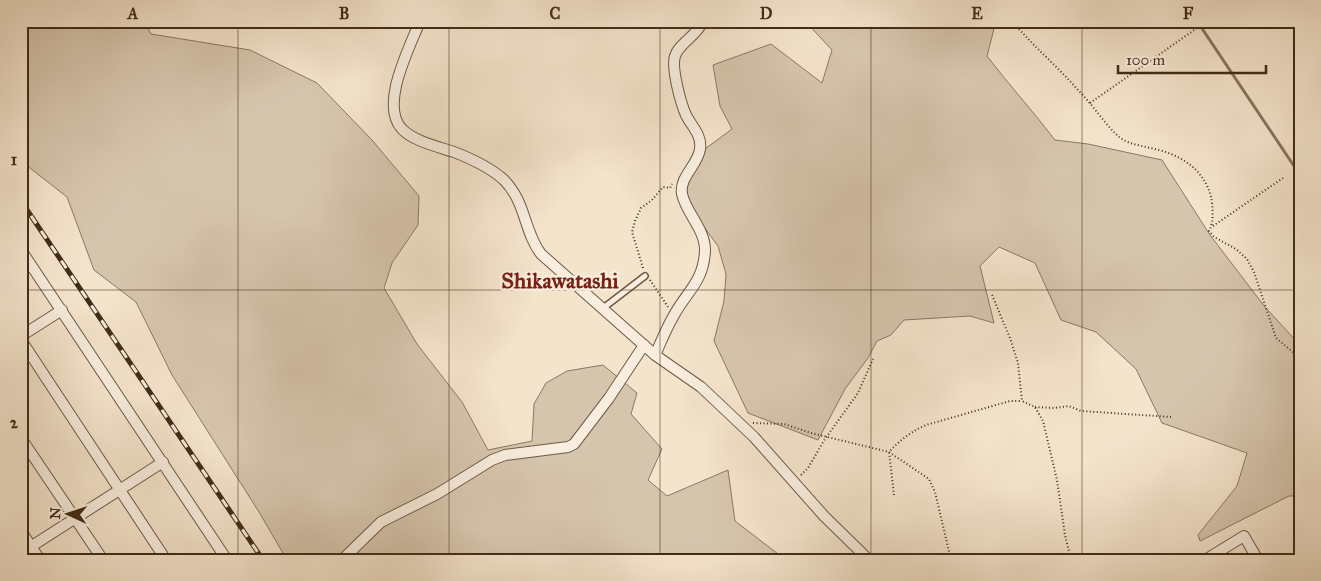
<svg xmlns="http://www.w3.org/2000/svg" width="1321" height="581" font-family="'IM FELL Great Primer',serif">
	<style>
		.green { fill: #d6c5ad; stroke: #8c7862 }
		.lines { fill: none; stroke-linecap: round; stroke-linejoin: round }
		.stream { stroke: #88755e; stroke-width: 3 }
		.lane-casing { stroke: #6e5a44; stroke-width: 8 }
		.street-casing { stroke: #6e5a44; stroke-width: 12 }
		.path { stroke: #422c16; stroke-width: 2; stroke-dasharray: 1 2.5; stroke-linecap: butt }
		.lane { stroke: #f8edde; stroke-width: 5 }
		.street { stroke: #f8edde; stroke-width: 10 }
		.rail-casing { stroke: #422c16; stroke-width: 5 }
		.rail { stroke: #f8edde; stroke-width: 3; stroke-dasharray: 9; stroke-linecap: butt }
		.grid { fill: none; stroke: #422c16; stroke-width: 1; stroke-opacity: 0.55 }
		.labels { text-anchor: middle; stroke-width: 5; stroke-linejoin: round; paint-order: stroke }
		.quarter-label { font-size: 22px; font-weight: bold; fill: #7a1f14; stroke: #f8edde }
		.neatline { fill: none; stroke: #422c16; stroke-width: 2 }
		.grid-label { font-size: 16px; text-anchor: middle; font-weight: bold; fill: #422c16 }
	</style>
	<rect width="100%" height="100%" fill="#f4e4cc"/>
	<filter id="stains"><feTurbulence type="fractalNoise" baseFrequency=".004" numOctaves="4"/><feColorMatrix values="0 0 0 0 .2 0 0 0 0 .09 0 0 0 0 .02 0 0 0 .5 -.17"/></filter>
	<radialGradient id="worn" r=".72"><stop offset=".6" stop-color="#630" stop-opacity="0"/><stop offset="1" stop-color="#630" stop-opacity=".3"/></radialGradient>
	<g class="green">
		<polygon points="21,21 144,21 151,34 250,50 317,83 372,140 419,196 418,225 392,263 384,288 417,344 462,402 488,450 532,441 534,404 546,383 567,371 603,365 637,393 631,414 662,449 648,480 667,496 728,470 735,521 786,560 287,560 259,512 172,375 136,302 94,270 67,197 21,161"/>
		<path d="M805 21H996L987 56C1009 85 1033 111 1055 140L1088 144 1162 160 1210 235 1265 307 1300 345V496H1289L1200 541 1198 535 1237 486 1247 453 1162 423 1136 369 1096 332 1061 320 1035 263 999 247 980 266 994 323 970 316 904 320 891 335 877 341 868 358 845 389 818 440 748 413 714 341 724 301 726 274 718 246 692 211 678 180 690 160 732 129 720 106 713 65 771 44 822 83 832 50Z"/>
	</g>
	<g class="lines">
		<polyline class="stream" points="1197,21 1300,175"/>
		<defs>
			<polyline id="lane" points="602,309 645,276"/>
			<g id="street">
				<path d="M420 21C410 47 379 105 402 129 413 141 439 147 454 152 472 159 490 167 504 180 526 202 524 232 541 254L655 355 701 387 754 437 824 516 869 560"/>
				<polyline points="21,250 227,560"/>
				<polyline points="21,336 62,310"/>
				<polyline points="21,340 166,560"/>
				<path d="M655 355C661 342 666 329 673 317 686 292 704 282 705 250 705 229 686 213 682 194 679 177 698 165 700 149 702 135 692 127 686 115 681 104 671 68 675 56 679 43 697 36 703 21"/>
				<polyline points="21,438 103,560"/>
				<polyline points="21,531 40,560"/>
				<polyline points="21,553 163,462"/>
				<polyline points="342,560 381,522 437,494 492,460 505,455 568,447 574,444 609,398 644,345"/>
				<polyline points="1205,560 1244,536 1258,560"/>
			</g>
		</defs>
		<use href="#lane" class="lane-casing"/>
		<use href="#street" class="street-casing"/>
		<g class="path">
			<path d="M1012 21C1033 46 1057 66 1078 90 1092 104 1104 123 1118 136 1127 144 1139 145 1150 148 1178 153 1204 168 1211 197 1213 206 1214 223 1209 231L1214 237 1236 249 1247 259 1254 272 1276 338 1300 358"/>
			<polyline points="1090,103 1207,21"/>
			<polyline points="1213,226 1283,178"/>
			<polyline points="643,268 632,232 635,221 641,208 652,200 663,187 670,188 672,184"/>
			<polyline points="650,280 668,307"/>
			<polyline points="992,295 1010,338 1018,363 1022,401 1035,407 1043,421 1057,480 1065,535 1071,560"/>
			<polyline points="1035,407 1054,408 1069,406 1081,411 1171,417"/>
			<polyline points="753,423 784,424 811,433 889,452 929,479 935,492 951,560"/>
			<polyline points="801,475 808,468 825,439 858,393 873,359"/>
			<path d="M894 495 889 452C900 440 912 431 926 425L1010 401H1022"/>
		</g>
		<use href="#lane" class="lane"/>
		<use href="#street" class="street"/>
		<defs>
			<polyline id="rail" points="21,201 263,560"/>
		</defs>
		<use href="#rail" class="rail-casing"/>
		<use href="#rail" class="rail"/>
	</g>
	<path class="grid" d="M238 21V560M449 21V560M660 21V560M871 21V560M1082 21V560M21 290H1300"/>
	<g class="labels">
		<g class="quarter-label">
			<text x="560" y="288">Shikawatashi</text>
		</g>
	</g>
	<rect width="1321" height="581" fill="none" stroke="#f4e4cc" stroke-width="55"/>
	<g transform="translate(68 514) rotate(273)" stroke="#f8edde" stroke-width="4" paint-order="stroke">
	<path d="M0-4L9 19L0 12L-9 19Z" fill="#422c16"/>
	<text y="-8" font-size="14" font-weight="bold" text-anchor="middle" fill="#422c16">N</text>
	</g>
	<path d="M1118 65v8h148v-8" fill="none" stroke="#422c16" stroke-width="2.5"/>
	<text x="1126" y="65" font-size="15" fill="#422c16" stroke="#f8edde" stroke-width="4" paint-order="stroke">100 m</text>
	<rect x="28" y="28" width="1266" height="526" class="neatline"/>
	<g class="grid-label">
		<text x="133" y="19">A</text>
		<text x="344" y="19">B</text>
		<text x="555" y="19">C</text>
		<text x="766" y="19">D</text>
		<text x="977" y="19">E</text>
		<text x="1188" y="19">F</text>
		<text x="14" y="165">1</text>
		<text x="14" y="428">2</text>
	</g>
	<rect width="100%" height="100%" filter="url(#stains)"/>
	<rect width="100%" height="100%" fill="url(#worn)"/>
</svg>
